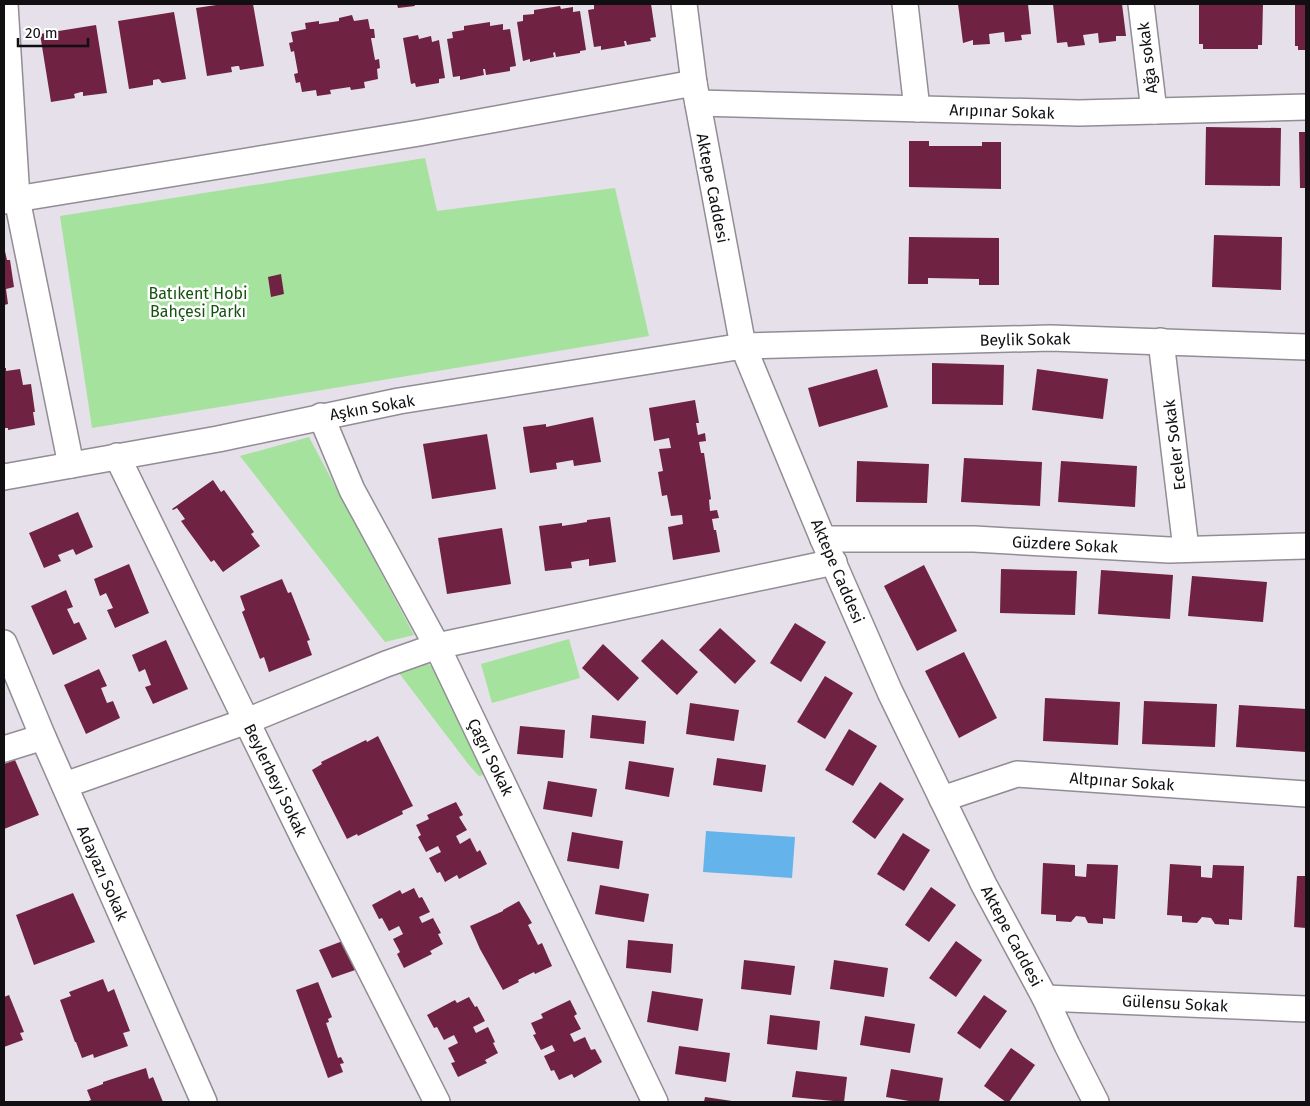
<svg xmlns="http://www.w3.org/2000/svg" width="1310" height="1106" font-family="'Fira Sans',sans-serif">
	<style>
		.green { fill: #a5e29d }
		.water { fill: #64b3eb }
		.building { fill: #6f2242 }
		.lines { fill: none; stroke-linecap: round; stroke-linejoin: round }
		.minor-casing { stroke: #928d95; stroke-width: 28 }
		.minor { stroke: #fff; stroke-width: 25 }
		.labels { text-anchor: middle; stroke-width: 5; stroke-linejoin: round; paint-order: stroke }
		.street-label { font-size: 16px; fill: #110f12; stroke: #fff }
		.park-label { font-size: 16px; fill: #175210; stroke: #fff }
	</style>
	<rect width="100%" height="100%" fill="#e5e0e9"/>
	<g class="green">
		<polygon points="425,158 437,211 615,188 649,336 92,428 60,216"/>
		<polygon points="309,437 414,635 385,642 240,456"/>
		<polygon points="569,639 580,678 492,703 481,664"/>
		<polygon points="423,660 435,669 487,774 479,776 469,765 399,673"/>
	</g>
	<polygon class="water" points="706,831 795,837 792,878 703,872"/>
	<g class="building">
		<polygon points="223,4 253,4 264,66 240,70 239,66 237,66 231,67 232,72 207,76 196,8"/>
		<polygon points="397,4 414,4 415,6 398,8"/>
		<polygon points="594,4 651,4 656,37 650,38 651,41 627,45 626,41 624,41 625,46 601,50 601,46 594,47 588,10 594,9"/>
		<polygon points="958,4 1028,4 1031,34 1021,35 1022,40 1005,42 1004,32 989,34 990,44 973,45 973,40 963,43"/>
		<polygon points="1053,4 1122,4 1126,36 1116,36 1116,41 1099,43 1098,33 1083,35 1085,45 1068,47 1067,42 1057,43"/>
		<polygon points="1199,4 1263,4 1262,45 1258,45 1258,49 1203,49 1203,44 1199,44"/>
		<polygon points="1295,4 1306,4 1306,50 1298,50 1298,46 1295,46"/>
		<polygon points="560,6 561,9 573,7 573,12 580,11 586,50 580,51 580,53 556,57 555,52 553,53 554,57 530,62 530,59 523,61 517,22 523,21 523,15 534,14 534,10"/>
		<polygon points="174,12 186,79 162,83 159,79 153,80 153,85 129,89 118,21"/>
		<polygon points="352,15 354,21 368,19 370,29 374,29 375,38 371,38 375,60 379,59 380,68 377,69 378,79 364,82 365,88 351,90 350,87 330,90 331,94 317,96 316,90 302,92 300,82 296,83 294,74 298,73 294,51 291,52 289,43 293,42 291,32 306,29 305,23 319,21 319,24 339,21 339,18"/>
		<polygon points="490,22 490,26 503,24 503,30 510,29 516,66 510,67 510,71 486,75 485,69 483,69 484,75 460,80 460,76 453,77 447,39 453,38 452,32 464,30 464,26"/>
		<polygon points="96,25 107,93 83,96 83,92 81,92 74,94 75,98 51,102 40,34"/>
		<polygon points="418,35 419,39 431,36 432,42 439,40 445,78 439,79 439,83 416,87 415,83 411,84 403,38"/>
		<polygon points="1206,127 1281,128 1280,186 1205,185"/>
		<polygon points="1299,132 1306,132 1306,188 1300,188"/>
		<polygon points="909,141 929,141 929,146 982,146 982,142 1001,142 1001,189 909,187"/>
		<polygon points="1214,235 1282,237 1281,290 1212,287"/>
		<polygon points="909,237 999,238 999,285 979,285 979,279 928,278 928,284 908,284"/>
		<polygon points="4,247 7,260 10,260 14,287 6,289 8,304 4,305"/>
		<polygon points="281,274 284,294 271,297 268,277"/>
		<polygon points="932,363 1004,365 1003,405 932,404"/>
		<polygon points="4,368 6,368 6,371 20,369 23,385 31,384 35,412 33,412 35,425 8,430 8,428 4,428"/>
		<polygon points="877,369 888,407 819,427 808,388"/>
		<polygon points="1037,369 1108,379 1103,419 1032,410"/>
		<polygon points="695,400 699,423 696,423 698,435 705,433 706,441 699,442 701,453 704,453 711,499 709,500 710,511 717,510 719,518 712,519 714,530 716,530 720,552 673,560 668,527 683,524 682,515 671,516 667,495 662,496 658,472 663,471 659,449 671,448 669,438 654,441 649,408"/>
		<polygon points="593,417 601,462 574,466 573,460 556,463 557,469 530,473 523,427 546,424 546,427"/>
		<polygon points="487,434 496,489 432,499 423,444"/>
		<polygon points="964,458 1042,462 1040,506 961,502"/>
		<polygon points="857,461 929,464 927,503 856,502"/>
		<polygon points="1061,461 1137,466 1135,507 1058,502"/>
		<polygon points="213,480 221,492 224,490 254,532 251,534 260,546 223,572 214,560 211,562 181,521 185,519 177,508 173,510 172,509"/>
		<polygon points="78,512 93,547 76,555 73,549 58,555 61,561 44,568 29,533"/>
		<polygon points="610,517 616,562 589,566 589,559 571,562 572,568 545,571 539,526 562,523 562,526 575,524 587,522 587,520"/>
		<polygon points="502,528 511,584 447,594 438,538"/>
		<polygon points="129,564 149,613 115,628 107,610 113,608 106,593 100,596 94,579"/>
		<polygon points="924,565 957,631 917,651 884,586"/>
		<polygon points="1001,569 1077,571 1075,615 1000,613"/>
		<polygon points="1101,570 1173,575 1170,619 1098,614"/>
		<polygon points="1192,576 1267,582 1263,622 1188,616"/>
		<polygon points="282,579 288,593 291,592 310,640 307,641 312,655 269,672 264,657 260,659 242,612 245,610 240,596"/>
		<polygon points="66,590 73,607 67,609 74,624 79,622 87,639 53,655 31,606"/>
		<polygon points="795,623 826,642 801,682 770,663"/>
		<polygon points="720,628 756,661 735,684 699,650"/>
		<polygon points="662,639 698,672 677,695 641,661"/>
		<polygon points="166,640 188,689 153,704 145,687 151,685 145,669 139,672 132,655"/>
		<polygon points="603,644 639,678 618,701 582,668"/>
		<polygon points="964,652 997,718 959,738 925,671"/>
		<polygon points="99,669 107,686 101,688 107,703 113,701 120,718 86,734 64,685"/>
		<polygon points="825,676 853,693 825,739 797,722"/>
		<polygon points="1045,698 1120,702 1118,745 1043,741"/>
		<polygon points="1144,701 1217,704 1215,747 1142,744"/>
		<polygon points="690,703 739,710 734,741 686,734"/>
		<polygon points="1239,705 1306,709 1306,752 1236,747"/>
		<polygon points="592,715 646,721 644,744 590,738"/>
		<polygon points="520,726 565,730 563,758 517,754"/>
		<polygon points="849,729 877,746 853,786 825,770"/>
		<polygon points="378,736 413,806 402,811 403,814 358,836 357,834 347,839 312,770 322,764 321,762 366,740 367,742"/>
		<polygon points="717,758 766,765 762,792 713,785"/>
		<polygon points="15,760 39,815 4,829 4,764"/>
		<polygon points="629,761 674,768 669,797 625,789"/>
		<polygon points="548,781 597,789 592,817 543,809"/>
		<polygon points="880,782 904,799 875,839 852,822"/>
		<polygon points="456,802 463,815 459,817 467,830 456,836 460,844 470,838 477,852 480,850 487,864 459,879 457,875 445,882 440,872 437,873 429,858 441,852 438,846 426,852 418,837 421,835 416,825 429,819 427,815"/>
		<polygon points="572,832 623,841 619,869 567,861"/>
		<polygon points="903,833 930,850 904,891 877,874"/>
		<polygon points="1043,863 1075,865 1075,876 1086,877 1087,864 1118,865 1115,919 1103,918 1103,924 1088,923 1085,917 1076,916 1071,922 1056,921 1056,915 1041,914"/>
		<polygon points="1170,864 1201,866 1201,877 1212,878 1213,865 1244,866 1242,920 1229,919 1229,925 1215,924 1211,918 1202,917 1197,923 1182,922 1182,916 1167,915"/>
		<polygon points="1297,876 1306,876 1306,928 1294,927"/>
		<polygon points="600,885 649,894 644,922 595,914"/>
		<polygon points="931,887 956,905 929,942 905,925"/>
		<polygon points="414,888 419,898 422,897 430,912 419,917 422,923 433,918 441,933 438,934 443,944 430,951 432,954 404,968 397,954 400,952 393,939 403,934 399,926 389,931 382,918 379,919 372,905 400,890 402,894"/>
		<polygon points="73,893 95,942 34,965 16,915"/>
		<polygon points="519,901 532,923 528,925 538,945 542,943 552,966 535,974 534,972 518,980 519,982 503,990 480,949 470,926 503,911 503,910"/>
		<polygon points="348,939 361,968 332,978 319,950"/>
		<polygon points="628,940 673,944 671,973 626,968"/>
		<polygon points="956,941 982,960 956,997 929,978"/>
		<polygon points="744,960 795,966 791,995 741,989"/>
		<polygon points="834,960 888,968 884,997 830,989"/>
		<polygon points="103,979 108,992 114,989 130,1031 123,1033 128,1046 94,1058 93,1054 82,1058 76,1042 75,1042 60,1000 71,996 69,992"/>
		<polygon points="318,982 332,1017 328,1019 329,1022 326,1023 338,1058 341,1057 344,1063 340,1064 343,1072 328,1078 296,990"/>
		<polygon points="652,991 703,999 698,1031 647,1022"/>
		<polygon points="9,995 24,1032 20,1033 23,1040 4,1047 4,997"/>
		<polygon points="984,995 1007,1011 980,1049 957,1033"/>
		<polygon points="469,997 475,1007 477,1006 485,1021 473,1027 476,1033 488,1027 495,1042 493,1043 498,1053 485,1060 487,1063 458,1077 451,1063 455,1062 448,1048 458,1043 454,1035 444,1040 437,1027 434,1028 427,1015 455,1000 457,1003"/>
		<polygon points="570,1000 577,1014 574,1016 581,1029 570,1034 574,1042 585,1037 591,1050 595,1049 602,1062 574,1078 572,1074 559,1080 554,1070 551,1071 544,1056 555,1051 552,1045 541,1050 533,1035 536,1034 531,1023 543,1018 541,1014"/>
		<polygon points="770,1015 820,1021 817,1050 767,1044"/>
		<polygon points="865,1016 915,1024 910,1053 860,1045"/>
		<polygon points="679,1046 730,1053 726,1082 675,1074"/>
		<polygon points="1011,1048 1035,1065 1009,1102 1006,1102 984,1086"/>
		<polygon points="146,1068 149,1079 153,1077 163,1102 86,1102 91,1100 87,1090 103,1084 103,1082"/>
		<polygon points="891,1069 943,1078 939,1102 915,1102 886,1097"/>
		<polygon points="796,1071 847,1077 844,1102 792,1097"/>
		<polygon points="705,1097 732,1101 732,1102 704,1102"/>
	</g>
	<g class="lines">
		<defs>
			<g id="minor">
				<polyline points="5,4 17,199 71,465"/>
				<polyline points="684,4 694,83 743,346 823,539 890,692 984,885 1045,998 1067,1045 1096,1102"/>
				<polyline points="905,4 917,109"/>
				<polyline points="1141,4 1154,111"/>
				<polyline points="698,103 1079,113 1306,107"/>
				<polyline points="4,201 419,133 694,83"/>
				<polyline points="1161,341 1186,549"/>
				<polyline points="321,416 352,490 437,646 655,1102"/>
				<polyline points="117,456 307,845 437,1102"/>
				<polyline points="4,477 218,439 399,401 743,346 1050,338 1306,347"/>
				<polyline points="823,539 974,539 1169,550 1306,546"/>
				<polyline points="4,643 43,737 204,1102"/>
				<polyline points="4,749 43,737"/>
				<polyline points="65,785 247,721 386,664 437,646 834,562"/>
				<polyline points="942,799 1017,774 1306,794"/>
				<polyline points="1045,998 1306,1009"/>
			</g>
		</defs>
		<use href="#minor" class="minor-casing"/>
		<use href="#minor" class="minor"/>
	</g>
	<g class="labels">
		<g class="street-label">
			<text transform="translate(1147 58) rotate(-97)" y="6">Ağa sokak</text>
			<text transform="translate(1002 111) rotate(2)" y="6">Arıpınar Sokak</text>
			<text transform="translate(713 188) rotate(79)" y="6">Aktepe Caddesi</text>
			<text transform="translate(1025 339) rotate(-1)" y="6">Beylik Sokak</text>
			<text transform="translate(372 407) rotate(-10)" y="6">Aşkın Sokak</text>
			<text transform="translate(1174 445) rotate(-97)" y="6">Eceler Sokak</text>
			<text transform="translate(1065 544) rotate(3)" y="6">Güzdere Sokak</text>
			<text transform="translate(838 571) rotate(67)" y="6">Aktepe Caddesi</text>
			<text transform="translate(491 757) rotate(64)" y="6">Çagrı Sokak</text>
			<text transform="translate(276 780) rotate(64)" y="6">Beylerbeyi Sokak</text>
			<text transform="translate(1122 781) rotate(4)" y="6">Altpınar Sokak</text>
			<text transform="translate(103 873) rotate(66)" y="6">Adayazı Sokak</text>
			<text transform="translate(1012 936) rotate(62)" y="6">Aktepe Caddesi</text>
			<text transform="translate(1175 1003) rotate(3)" y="6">Gülensu Sokak</text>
		</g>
		<g class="park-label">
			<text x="198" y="299">Batıkent Hobi<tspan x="198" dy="18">Bahçesi Parkı</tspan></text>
		</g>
	</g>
	<rect width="1310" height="1106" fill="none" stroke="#110f12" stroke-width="10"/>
	<path d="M18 38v8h70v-8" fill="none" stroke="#110f12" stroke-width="2.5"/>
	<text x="25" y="38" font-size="15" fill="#110f12" stroke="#ffffff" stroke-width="4" paint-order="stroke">20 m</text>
</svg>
